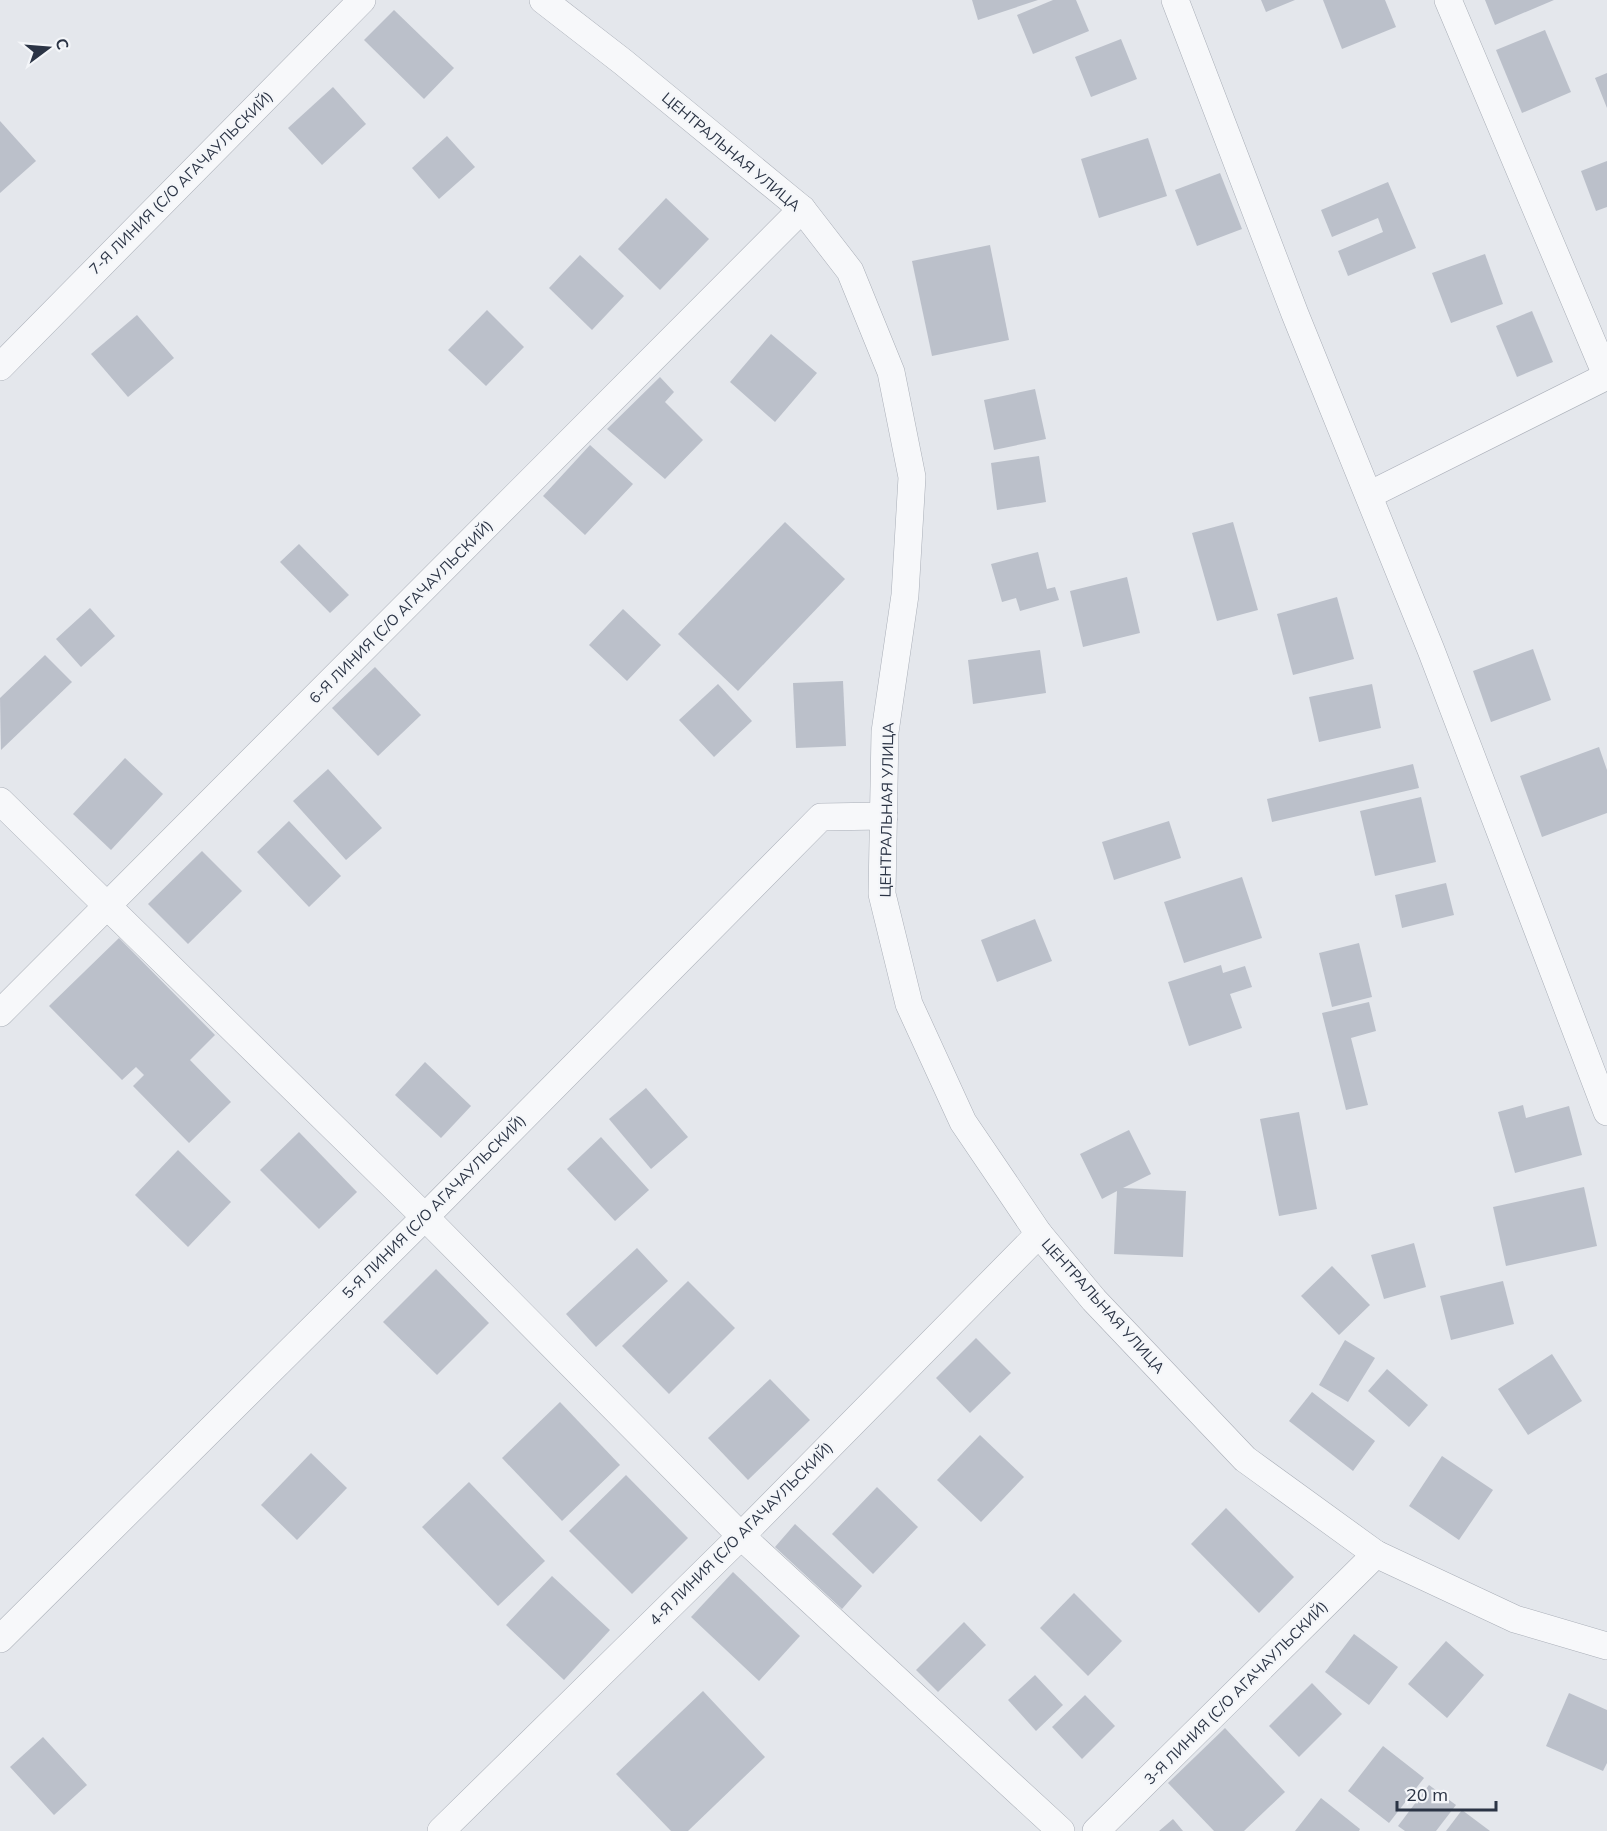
<svg xmlns="http://www.w3.org/2000/svg" width="1607" height="1831" font-family="Mulish,sans-serif">
	<style>
		.building { fill: #bbc0ca }
		.lines { fill: none; stroke-linecap: round; stroke-linejoin: round }
		.street-casing { stroke: #a9aeb7; stroke-width: 28 }
		.street { stroke: #f7f8fa; stroke-width: 27 }
		.labels { text-anchor: middle; stroke-width: 4.5; stroke-linejoin: round; paint-order: stroke }
		.street-label { font-size: 15px; fill: #2b3445; stroke: #f4f6f9 }
	</style>
	<rect width="100%" height="100%" fill="#e4e7ec"/>
	<g class="building">
		<polygon points="972,0 1038,0 978,20"/>
		<polygon points="1053,0 1076,0 1089,31 1033,54 1017,15"/>
		<polygon points="1261,0 1295,0 1266,12"/>
		<polygon points="1323,0 1385,0 1396,27 1342,49"/>
		<polygon points="1485,0 1554,0 1495,25"/>
		<polygon points="394,10 454,68 424,99 364,40"/>
		<polygon points="1545,30 1571,92 1522,113 1496,50"/>
		<polygon points="1121,39 1137,79 1091,97 1075,57"/>
		<polygon points="1607,73 1607,108 1595,78"/>
		<polygon points="333,87 366,124 322,165 288,128"/>
		<polygon points="0,121 36,161 0,193"/>
		<polygon points="447,136 475,167 439,199 412,168"/>
		<polygon points="1148,138 1167,196 1099,218 1081,159"/>
		<polygon points="1607,161 1607,207 1596,211 1581,171"/>
		<polygon points="1220,173 1242,229 1197,246 1175,190"/>
		<polygon points="1388,182 1416,248 1348,276 1338,251 1383,232 1378,218 1332,237 1321,210"/>
		<polygon points="666,198 709,239 660,290 618,249"/>
		<polygon points="990,245 1009,340 932,356 912,261"/>
		<polygon points="1485,254 1503,304 1451,323 1432,273"/>
		<polygon points="580,255 624,296 592,330 549,288"/>
		<polygon points="487,310 524,347 486,386 448,350"/>
		<polygon points="1532,311 1553,362 1517,377 1496,326"/>
		<polygon points="137,315 174,358 128,397 91,354"/>
		<polygon points="771,334 817,373 775,422 730,382"/>
		<polygon points="660,377 674,392 665,402 703,440 665,479 607,429"/>
		<polygon points="1035,389 1046,439 994,450 984,400"/>
		<polygon points="590,445 633,484 585,535 543,496"/>
		<polygon points="1039,456 1046,502 997,510 991,463"/>
		<polygon points="785,522 845,579 738,691 678,634"/>
		<polygon points="1233,522 1258,610 1217,621 1192,533"/>
		<polygon points="299,544 349,595 330,613 280,562"/>
		<polygon points="1038,552 1047,589 1055,587 1059,600 1020,611 1016,598 1002,602 991,564"/>
		<polygon points="1127,577 1140,633 1083,647 1070,591"/>
		<polygon points="1337,597 1354,659 1293,675 1277,614"/>
		<polygon points="90,608 115,636 81,667 56,639"/>
		<polygon points="623,609 661,645 627,681 589,645"/>
		<polygon points="1533,649 1551,700 1491,722 1473,671"/>
		<polygon points="1040,650 1046,693 973,704 968,660"/>
		<polygon points="45,655 72,682 1,750 0,698"/>
		<polygon points="375,667 421,715 378,756 332,708"/>
		<polygon points="843,681 846,746 796,748 793,683"/>
		<polygon points="718,684 752,721 714,757 679,720"/>
		<polygon points="1372,684 1381,728 1319,742 1309,697"/>
		<polygon points="1599,747 1607,770 1607,813 1542,837 1520,776"/>
		<polygon points="125,758 163,794 111,850 73,814"/>
		<polygon points="1413,764 1419,788 1272,822 1267,799"/>
		<polygon points="328,769 382,828 346,860 293,801"/>
		<polygon points="1421,797 1436,862 1375,876 1360,811"/>
		<polygon points="289,821 341,876 309,907 257,852"/>
		<polygon points="1169,821 1181,858 1114,880 1102,842"/>
		<polygon points="202,851 242,891 188,944 148,904"/>
		<polygon points="1242,877 1262,938 1184,963 1164,902"/>
		<polygon points="1446,883 1454,915 1402,928 1395,895"/>
		<polygon points="1035,919 1052,961 997,982 981,940"/>
		<polygon points="119,938 215,1035 190,1060 231,1102 189,1143 133,1086 144,1075 136,1067 122,1080 49,1006"/>
		<polygon points="1359,943 1372,997 1332,1007 1319,953"/>
		<polygon points="1221,965 1223,973 1245,966 1252,987 1230,994 1242,1028 1189,1046 1168,982"/>
		<polygon points="1369,1002 1376,1031 1351,1038 1368,1105 1346,1110 1322,1013"/>
		<polygon points="425,1062 471,1106 441,1138 395,1095"/>
		<polygon points="646,1088 688,1137 651,1169 609,1119"/>
		<polygon points="1523,1105 1526,1118 1569,1106 1582,1155 1515,1173 1498,1112"/>
		<polygon points="1299,1112 1317,1209 1279,1216 1260,1119"/>
		<polygon points="1129,1130 1151,1174 1123,1188 1186,1191 1183,1257 1114,1254 1117,1191 1102,1199 1080,1154"/>
		<polygon points="299,1132 357,1192 319,1229 260,1170"/>
		<polygon points="601,1137 649,1190 615,1221 567,1169"/>
		<polygon points="178,1150 231,1202 188,1247 135,1195"/>
		<polygon points="1584,1187 1597,1246 1506,1266 1493,1207"/>
		<polygon points="1414,1243 1426,1287 1384,1299 1371,1255"/>
		<polygon points="637,1248 668,1281 596,1347 566,1314"/>
		<polygon points="1332,1266 1370,1305 1339,1335 1301,1296"/>
		<polygon points="436,1269 489,1323 437,1375 383,1322"/>
		<polygon points="688,1281 735,1328 669,1394 622,1346"/>
		<polygon points="1503,1281 1514,1324 1451,1340 1440,1296"/>
		<polygon points="976,1338 1011,1373 970,1413 936,1378"/>
		<polygon points="1345,1340 1375,1358 1348,1402 1319,1385"/>
		<polygon points="1552,1354 1582,1401 1528,1435 1498,1389"/>
		<polygon points="1387,1369 1428,1405 1409,1427 1368,1391"/>
		<polygon points="770,1379 810,1420 748,1480 708,1438"/>
		<polygon points="1312,1392 1375,1441 1353,1471 1289,1421"/>
		<polygon points="560,1402 620,1465 562,1521 502,1458"/>
		<polygon points="980,1435 1024,1477 981,1522 937,1480"/>
		<polygon points="311,1453 347,1488 297,1540 261,1505"/>
		<polygon points="1442,1456 1493,1490 1459,1540 1409,1506"/>
		<polygon points="626,1475 688,1538 632,1594 569,1531"/>
		<polygon points="469,1482 545,1561 498,1606 422,1527"/>
		<polygon points="877,1487 918,1527 873,1574 832,1534"/>
		<polygon points="1226,1508 1294,1577 1259,1613 1191,1544"/>
		<polygon points="795,1524 862,1586 842,1609 775,1547"/>
		<polygon points="733,1572 800,1636 759,1681 691,1617"/>
		<polygon points="552,1576 610,1630 564,1680 506,1625"/>
		<polygon points="1074,1593 1122,1641 1088,1676 1040,1628"/>
		<polygon points="964,1622 986,1645 938,1692 916,1670"/>
		<polygon points="1354,1634 1398,1667 1369,1705 1325,1672"/>
		<polygon points="1446,1641 1484,1675 1447,1718 1408,1684"/>
		<polygon points="1035,1675 1063,1705 1036,1731 1008,1700"/>
		<polygon points="1312,1683 1342,1714 1299,1757 1269,1726"/>
		<polygon points="703,1691 765,1757 688,1831 671,1831 616,1774"/>
		<polygon points="1569,1693 1607,1710 1607,1763 1603,1771 1546,1746"/>
		<polygon points="1085,1695 1115,1726 1082,1759 1052,1727"/>
		<polygon points="1225,1728 1285,1792 1244,1831 1214,1831 1168,1783"/>
		<polygon points="43,1737 87,1785 54,1815 10,1767"/>
		<polygon points="1383,1746 1424,1778 1389,1823 1348,1791"/>
		<polygon points="1429,1785 1456,1805 1436,1831 1405,1831 1398,1826"/>
		<polygon points="1321,1798 1360,1829 1359,1831 1295,1831"/>
		<polygon points="1462,1810 1490,1831 1446,1831"/>
		<polygon points="1173,1819 1183,1831 1159,1831"/>
	</g>
	<g class="lines">
		<defs>
			<g id="street">
				<polyline points="543,0 623,62 802,209 850,271 891,372 912,477 905,595 885,732 882,894 909,1004 963,1122 1039,1234 1094,1300 1245,1459 1376,1554 1515,1619 1607,1646"/>
				<polyline points="1175,0 1295,314 1431,650 1607,1112"/>
				<polyline points="1448,0 1607,377"/>
				<polyline points="0,367 362,0"/>
				<polyline points="1369,495 1607,376"/>
				<polyline points="0,801 425,1217 741,1536 1061,1831"/>
				<polyline points="0,1013 802,209"/>
				<polyline points="0,1639 425,1217 821,817 884,816"/>
				<polyline points="441,1831 741,1536 1039,1234"/>
				<polyline points="1096,1831 1376,1554"/>
			</g>
		</defs>
		<use href="#street" class="street-casing"/>
		<use href="#street" class="street"/>
	</g>
	<g class="labels">
		<g class="street-label">
			<text transform="translate(731 152) rotate(40)" y="5">ЦЕНТРАЛЬНАЯ УЛИЦА</text>
			<text transform="translate(181 183) rotate(-45)" y="5">7-Я ЛИНИЯ (С/О АГАЧАУЛЬСКИЙ)</text>
			<text transform="translate(401 612) rotate(-45)" y="5">6-Я ЛИНИЯ (С/О АГАЧАУЛЬСКИЙ)</text>
			<text transform="translate(887 810) rotate(-89)" y="5">ЦЕНТРАЛЬНАЯ УЛИЦА</text>
			<text transform="translate(434 1207) rotate(-45)" y="5">5-Я ЛИНИЯ (С/О АГАЧАУЛЬСКИЙ)</text>
			<text transform="translate(1103 1306) rotate(48)" y="5">ЦЕНТРАЛЬНАЯ УЛИЦА</text>
			<text transform="translate(741 1534) rotate(-45)" y="5">4-Я ЛИНИЯ (С/О АГАЧАУЛЬСКИЙ)</text>
			<text transform="translate(1236 1693) rotate(-45)" y="5">3-Я ЛИНИЯ (С/О АГАЧАУЛЬСКИЙ)</text>
		</g>
	</g>
	<g transform="translate(48 48) rotate(74)" stroke="#f4f6f9" stroke-width="4.5" paint-order="stroke">
	<path d="M0-4.5L10 22L0 15L-10 22Z" fill="#2b3445"/>
	<text y="-9" font-size="16" font-weight="bold" text-anchor="middle" fill="#2b3445">С</text>
	</g>
	<path d="M1397 1801v9h99v-9" fill="none" stroke="#2b3445" stroke-width="3"/>
	<text x="1406" y="1801" font-size="18" fill="#2b3445" stroke="#f4f6f9" stroke-width="4.5" paint-order="stroke">20 m</text>
</svg>
